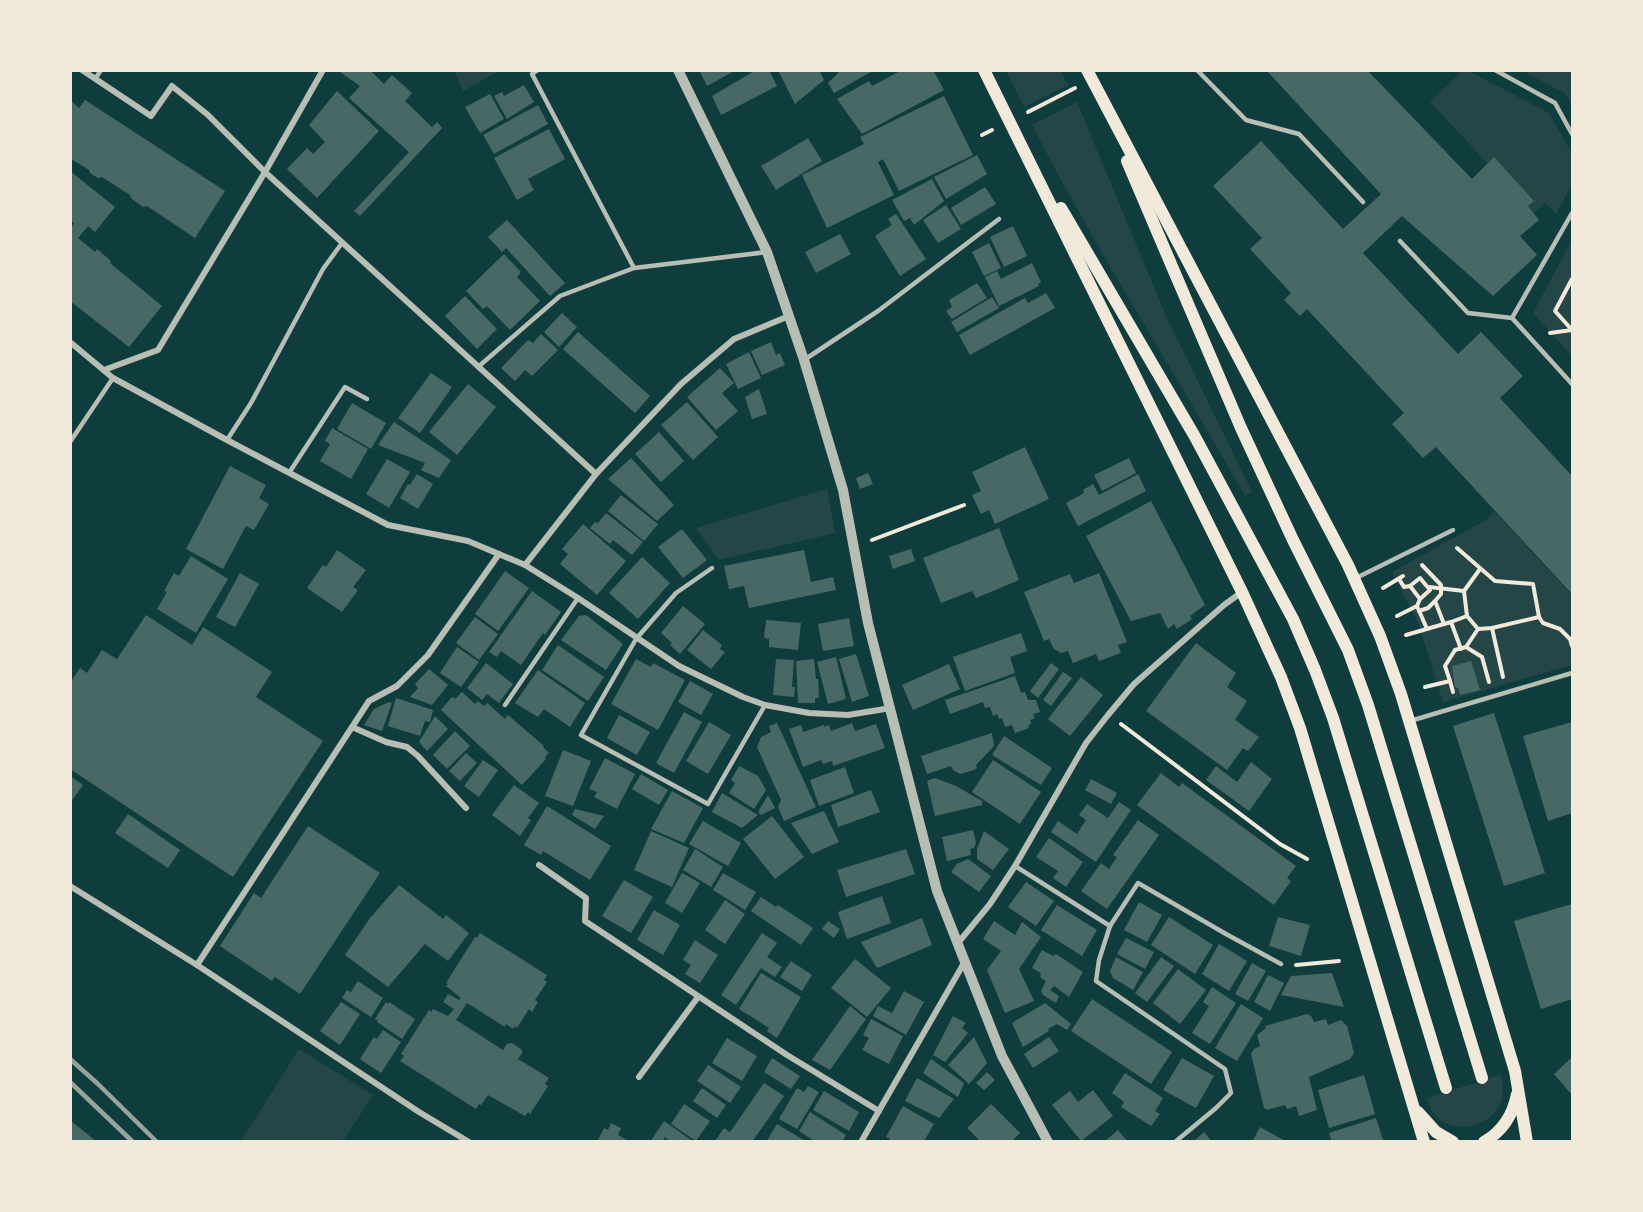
<svg xmlns="http://www.w3.org/2000/svg" width="1643" height="1212" font-family="'IBM Plex Sans',sans-serif">
	<style>
		.green { fill: #244646 }
		.building { fill: #486865 }
		.lines { fill: none; stroke-linecap: round; stroke-linejoin: round }
		.path { stroke: #f1e9da; stroke-width: 4 }
		.service { stroke: #b8beb3; stroke-width: 4.5 }
		.minor { stroke: #b8beb3; stroke-width: 6 }
		.tertiary { stroke: #b8beb3; stroke-width: 10 }
		.secondary { stroke: #f1e9da; stroke-width: 12 }
		.rail { stroke: #97a49c; stroke-width: 4.5 }
	</style>
	<rect width="100%" height="100%" fill="#0f3d3e"/>
	<g class="green">
		<polygon points="454,71 499,71 463,91"/>
		<polygon points="1006,71 1061,71 1068,85 1024,107"/>
		<polygon points="1462,71 1469,71 1549,113 1572,154 1572,184 1556,214 1545,203 1534,213 1528,206 1533,201 1494,158 1487,163 1430,102"/>
		<polygon points="1523,71 1572,71 1572,106 1566,94"/>
		<path d="M1077 102 1166 316 1252 492 1245 496C1175 372 1097 252 1032 125Z"/>
		<polygon points="1572,240 1572,356 1533,313"/>
		<polygon points="827,489 835,533 719,560 696,528"/>
		<polygon points="1494,511 1572,595 1572,665 1443,702 1419,625 1392,572 1486,520"/>
		<polygon points="299,1049 373,1095 343,1141 241,1141"/>
		<path d="M1500 1075C1520 1124 1439 1151 1427 1098Z"/>
	</g>
	<g class="building">
		<polygon points="337,70 374,70 372,72 384,84 392,75 412,93 405,101 432,127 437,122 442,128 360,216 354,211 409,152 349,98 360,86"/>
		<polygon points="699,70 736,70 707,86"/>
		<polygon points="756,70 769,70 777,86 721,115 712,96"/>
		<polygon points="778,70 819,70 824,80 795,104"/>
		<polygon points="841,70 874,70 834,93 828,83"/>
		<polygon points="902,70 933,70 944,90 862,134 837,99 869,81 872,86"/>
		<polygon points="1266,70 1367,70 1472,179 1494,157 1534,201 1528,206 1539,220 1520,236 1537,255 1493,296 1402,216 1363,253 1458,354 1481,332 1523,376 1500,398 1572,476 1572,594 1436,447 1423,458 1392,424 1404,413 1307,309 1300,316 1284,300 1291,293 1250,249 1262,238 1213,186 1261,141 1343,229 1381,194"/>
		<polygon points="524,85 534,102 507,119 494,96 502,92 504,96"/>
		<polygon points="337,91 379,131 317,198 287,169 307,148 313,154 325,142 309,125"/>
		<polygon points="490,94 504,119 480,133 465,107"/>
		<polygon points="944,96 973,155 899,191 883,159 878,162 894,195 827,228 802,175 864,144 860,137"/>
		<polygon points="70,100 79,108 85,100 225,191 195,238 147,206 143,207 131,198 130,195 102,177 98,178 91,174 89,170 70,158"/>
		<polygon points="538,105 548,124 494,154 483,135"/>
		<polygon points="549,129 565,159 528,179 534,190 517,200 494,158"/>
		<polygon points="808,138 822,161 776,190 761,166"/>
		<polygon points="977,155 987,174 946,199 934,177"/>
		<polygon points="70,171 115,207 95,232 88,226 78,238 95,252 97,249 110,260 111,264 162,306 129,347 70,301 70,229 74,223 70,220"/>
		<polygon points="932,179 944,201 914,225 910,218 904,221 892,200"/>
		<polygon points="985,187 996,204 961,225 951,208"/>
		<polygon points="946,205 961,229 938,243 923,220"/>
		<polygon points="896,214 926,259 900,276 875,236 892,225 888,219"/>
		<polygon points="507,220 565,283 550,296 506,248 502,252 488,237"/>
		<polygon points="1013,226 1027,256 1004,267 990,237"/>
		<polygon points="840,234 851,254 816,273 805,252"/>
		<polygon points="989,243 1001,268 984,276 972,252"/>
		<polygon points="504,254 521,272 517,277 540,301 510,330 487,306 483,309 466,291"/>
		<polygon points="1032,263 1041,282 1038,284 1039,286 999,306 985,277 997,271 1001,279"/>
		<polygon points="977,283 987,298 952,319 946,311 952,307 949,300"/>
		<polygon points="1046,293 1055,308 970,355 959,335 1025,298 1028,303"/>
		<polygon points="465,296 497,329 477,349 445,316"/>
		<polygon points="992,297 999,308 957,332 951,322"/>
		<polygon points="562,313 577,327 559,347 544,332"/>
		<polygon points="578,332 650,396 635,413 563,349"/>
		<polygon points="541,334 558,350 532,376 525,370 515,381 501,368 528,340 533,343"/>
		<polygon points="771,342 776,355 780,353 785,365 762,375 751,351"/>
		<polygon points="749,352 761,378 738,389 726,364"/>
		<polygon points="720,368 734,383 722,393 738,411 716,430 687,397"/>
		<polygon points="431,373 452,387 420,433 398,418"/>
		<polygon points="468,384 496,407 457,455 429,432"/>
		<polygon points="759,389 767,414 752,419 745,397"/>
		<polygon points="687,402 718,437 693,460 661,425"/>
		<polygon points="352,403 386,423 371,449 337,429"/>
		<polygon points="394,422 451,460 439,478 421,470 425,463 378,445"/>
		<polygon points="332,428 368,449 351,479 320,461 330,444 325,441"/>
		<polygon points="659,432 684,461 661,482 635,454"/>
		<polygon points="1025,447 1049,499 995,524 989,510 981,514 972,495 981,491 972,472"/>
		<polygon points="631,458 674,505 657,521 608,479"/>
		<polygon points="1129,458 1136,473 1102,491 1094,475"/>
		<polygon points="387,459 410,472 389,508 366,494"/>
		<polygon points="230,466 266,485 259,498 269,504 254,530 246,526 223,569 186,549"/>
		<polygon points="868,473 873,484 860,489 856,478"/>
		<polygon points="417,474 433,484 418,509 400,498 408,484 410,485"/>
		<polygon points="1138,474 1146,491 1078,526 1066,503 1084,493 1083,490 1093,484 1099,495"/>
		<polygon points="621,495 658,524 644,541 608,511"/>
		<polygon points="1151,501 1205,605 1190,616 1192,619 1177,629 1174,624 1168,629 1160,613 1131,621 1086,536"/>
		<polygon points="606,513 643,542 632,555 613,540 610,544 590,528 595,522 598,523"/>
		<polygon points="583,524 626,561 597,595 560,564 568,554 562,549"/>
		<polygon points="999,528 1019,580 976,598 972,591 941,603 923,558"/>
		<polygon points="682,529 707,560 683,578 658,547"/>
		<polygon points="911,549 915,561 893,569 889,556"/>
		<polygon points="337,550 366,570 353,587 358,590 342,612 307,588 323,565 326,567"/>
		<polygon points="804,550 811,582 833,577 836,590 749,608 744,586 729,589 724,566"/>
		<polygon points="191,556 228,579 196,633 157,609 167,592 164,591 174,573 179,576"/>
		<polygon points="642,557 670,583 638,619 609,593"/>
		<polygon points="505,571 529,588 498,631 475,614"/>
		<polygon points="240,573 259,584 235,627 216,617"/>
		<polygon points="1099,573 1127,642 1118,645 1121,653 1099,661 1096,654 1073,663 1068,651 1061,653 1054,649 1049,639 1044,641 1024,592 1070,574 1074,583"/>
		<polygon points="532,591 561,612 545,635 543,633 521,665 501,651 497,657 489,652"/>
		<polygon points="683,606 705,624 680,654 670,645 672,643 661,633"/>
		<polygon points="146,615 192,645 203,627 272,672 256,697 323,741 233,877 70,769 70,683 80,668 87,673 102,650 117,659"/>
		<polygon points="586,615 623,644 606,670 561,640 579,616"/>
		<polygon points="475,617 498,634 479,660 456,643"/>
		<polygon points="849,618 854,646 823,651 818,624"/>
		<polygon points="766,620 801,623 798,650 769,647 769,639 764,638"/>
		<polygon points="703,630 722,645 720,649 725,652 711,669 687,650"/>
		<polygon points="1021,633 1027,651 1010,657 1015,673 965,691 953,657"/>
		<polygon points="1196,643 1236,673 1227,687 1247,701 1235,720 1259,737 1248,751 1243,748 1227,770 1146,711"/>
		<polygon points="558,645 604,677 588,701 542,670"/>
		<polygon points="457,647 479,662 461,687 440,673"/>
		<polygon points="856,654 869,696 852,702 839,659"/>
		<polygon points="836,657 846,699 828,704 817,662"/>
		<polygon points="636,659 651,667 653,663 685,680 658,730 611,704"/>
		<polygon points="776,659 794,660 792,687 795,687 794,697 773,695"/>
		<polygon points="814,659 816,679 818,679 819,698 815,698 815,703 798,703 796,661"/>
		<polygon points="1471,661 1480,690 1460,695 1458,688 1455,687 1452,666"/>
		<polygon points="486,663 513,684 499,703 487,694 482,700 467,688"/>
		<polygon points="1051,663 1059,669 1038,698 1030,691"/>
		<polygon points="949,664 960,689 913,710 902,685"/>
		<polygon points="429,669 448,685 432,705 410,697 418,688 415,684"/>
		<polygon points="538,670 585,703 570,727 544,709 538,717 515,703"/>
		<polygon points="1063,672 1072,678 1051,706 1043,700"/>
		<polygon points="1015,676 1021,693 1025,692 1028,700 1036,700 1040,712 1033,714 1035,718 1030,720 1031,724 1028,725 1029,728 1015,733 1012,725 1005,727 1002,718 999,719 997,714 993,716 990,707 985,708 983,702 950,714 945,700"/>
		<polygon points="1081,677 1103,695 1070,736 1048,719"/>
		<polygon points="690,681 713,694 701,715 678,702"/>
		<polygon points="462,692 475,704 478,701 484,706 487,703 505,719 508,715 544,746 543,747 549,753 545,757 546,759 522,785 441,710 452,697 455,699"/>
		<polygon points="396,698 433,710 430,722 425,721 420,736 388,726"/>
		<polygon points="389,702 392,703 382,731 364,725 374,709"/>
		<polygon points="684,712 702,722 674,773 656,763"/>
		<polygon points="1494,713 1545,873 1504,886 1453,726"/>
		<polygon points="619,715 650,732 637,755 607,738"/>
		<polygon points="435,716 448,729 427,751 419,742"/>
		<polygon points="709,722 731,735 708,774 686,761"/>
		<polygon points="1572,722 1572,813 1548,821 1523,736"/>
		<polygon points="777,723 816,807 784,821 778,807 781,800 757,747 761,737 771,732 769,726"/>
		<polygon points="852,723 855,731 876,724 885,748 833,766 832,761 823,764 821,760 803,767 789,729 801,725 803,732 824,725 824,727 829,725 831,731"/>
		<polygon points="455,731 470,746 447,769 433,755"/>
		<polygon points="992,733 994,746 976,765 977,768 974,770 960,774 953,770 951,766 927,774 921,756"/>
		<polygon points="1004,736 1052,768 1041,785 992,755"/>
		<polygon points="563,750 591,761 573,806 545,796"/>
		<polygon points="466,753 477,763 460,781 449,771"/>
		<polygon points="605,758 635,774 617,809 594,797 597,792 589,789"/>
		<polygon points="483,760 498,770 479,797 464,786"/>
		<polygon points="993,760 1041,792 1020,824 972,792"/>
		<polygon points="1251,762 1272,779 1249,811 1206,780 1216,766 1237,782"/>
		<polygon points="739,766 758,776 766,790 754,809 729,793 735,783 731,780"/>
		<polygon points="845,767 854,793 819,806 810,780"/>
		<polygon points="1161,773 1179,787 1182,783 1296,866 1287,878 1291,881 1274,905 1137,805"/>
		<polygon points="641,774 668,790 659,805 632,789"/>
		<polygon points="70,776 83,785 70,803"/>
		<polygon points="935,778 956,786 982,801 982,805 935,816 927,781"/>
		<polygon points="1091,779 1117,793 1111,804 1085,790"/>
		<polygon points="514,785 539,803 528,818 531,820 520,836 492,815"/>
		<polygon points="871,790 880,812 838,827 831,805"/>
		<polygon points="672,791 703,808 684,843 651,829"/>
		<polygon points="722,793 758,815 742,828 712,812"/>
		<polygon points="768,795 775,808 761,815 758,812"/>
		<polygon points="1119,802 1131,810 1096,862 1051,832 1058,821 1077,834 1086,820 1079,815 1087,804 1108,818"/>
		<polygon points="547,806 611,846 590,880 543,851 541,855 524,845"/>
		<polygon points="575,809 604,816 595,829 572,815"/>
		<polygon points="824,811 839,842 812,854 791,823"/>
		<polygon points="128,814 180,850 168,868 115,833"/>
		<polygon points="772,816 804,857 775,879 743,839"/>
		<polygon points="1138,820 1159,835 1107,909 1081,891 1101,863 1109,869 1117,857 1113,855"/>
		<polygon points="703,821 741,843 728,866 689,844"/>
		<polygon points="308,826 380,873 300,994 275,977 272,981 220,946 254,893 261,898"/>
		<polygon points="973,830 976,843 974,848 970,849 971,855 947,861 942,837"/>
		<polygon points="651,831 689,848 672,887 634,870"/>
		<polygon points="984,831 1009,849 993,870 977,859 977,849"/>
		<polygon points="1049,838 1083,862 1066,887 1053,878 1058,871 1036,857"/>
		<polygon points="695,849 723,867 711,887 683,870"/>
		<polygon points="906,849 915,874 846,897 837,870"/>
		<polygon points="968,859 991,876 979,892 951,872 957,864"/>
		<polygon points="682,873 700,883 682,913 665,903"/>
		<polygon points="723,873 756,892 745,910 713,890"/>
		<polygon points="624,880 653,897 631,933 602,916"/>
		<polygon points="1026,882 1054,901 1036,926 1008,907"/>
		<polygon points="399,885 443,919 446,915 469,933 448,961 425,944 388,987 345,955 370,918"/>
		<polygon points="882,896 891,923 847,939 838,912"/>
		<polygon points="761,897 776,907 778,905 813,928 801,945 751,911"/>
		<polygon points="725,900 745,914 725,944 705,930"/>
		<polygon points="1139,902 1162,915 1147,942 1124,930"/>
		<polygon points="1572,904 1572,999 1541,1009 1514,921"/>
		<polygon points="1057,905 1097,930 1082,956 1041,930"/>
		<polygon points="654,910 680,925 663,955 637,940"/>
		<polygon points="1169,917 1213,945 1195,974 1151,945"/>
		<polygon points="1278,917 1310,925 1301,956 1269,946"/>
		<polygon points="922,918 932,945 877,968 861,942"/>
		<polygon points="828,921 840,929 834,938 822,929"/>
		<polygon points="994,921 1015,935 1022,922 1041,937 1019,969 1034,1001 1005,1013 987,970 1001,951 983,939"/>
		<polygon points="480,933 547,975 544,980 547,982 535,1000 538,1002 532,1012 529,1009 517,1028 515,1026 513,1029 506,1024 505,1027 467,1003 456,1020 503,1050 507,1044 512,1043 522,1050 522,1053 518,1059 549,1078 545,1084 548,1086 530,1114 528,1112 525,1116 488,1095 481,1105 479,1104 476,1109 400,1061 404,1056 401,1054 429,1010 431,1012 433,1009 448,1016 454,1009 443,1002 448,994 459,1000 461,998 446,986 448,984 446,983 475,937 477,938"/>
		<polygon points="762,933 777,943 767,957 782,967 775,977 761,968 736,1005 721,995"/>
		<polygon points="1126,938 1154,952 1145,969 1117,954"/>
		<polygon points="695,940 718,955 700,983 685,974 691,965 683,960"/>
		<polygon points="1219,944 1247,961 1229,991 1202,974"/>
		<polygon points="1042,950 1053,956 1056,954 1083,972 1069,997 1054,986 1050,990 1059,996 1056,1003 1043,995 1041,991 1046,981 1040,977 1041,973 1032,968"/>
		<polygon points="1116,957 1143,972 1133,990 1113,978 1110,971"/>
		<polygon points="1161,957 1174,966 1147,1002 1135,993"/>
		<polygon points="855,959 891,988 867,1017 831,988"/>
		<polygon points="791,961 812,975 802,991 780,977"/>
		<polygon points="1252,963 1266,971 1248,1001 1235,994"/>
		<polygon points="1178,969 1206,990 1180,1024 1153,1003"/>
		<polygon points="761,973 801,997 777,1038 767,1031 769,1028 739,1009"/>
		<polygon points="1332,973 1344,1007 1281,995 1291,976"/>
		<polygon points="1268,975 1284,983 1270,1011 1254,1002"/>
		<polygon points="358,981 383,998 371,1017 342,998 347,990 351,992"/>
		<polygon points="1212,987 1236,1003 1210,1044 1192,1033 1209,1006 1203,1002"/>
		<polygon points="904,991 924,1002 906,1035 873,1016 878,1006 892,1013"/>
		<polygon points="1092,999 1172,1052 1151,1084 1071,1031"/>
		<polygon points="341,1002 360,1014 340,1045 320,1031"/>
		<polygon points="386,1002 388,1004 389,1002 415,1019 402,1039 377,1022 378,1020 375,1019"/>
		<polygon points="1045,1003 1071,1024 1067,1030 1057,1024 1048,1029 1049,1031 1023,1047 1012,1023"/>
		<polygon points="1241,1004 1263,1018 1237,1061 1215,1048"/>
		<polygon points="850,1006 866,1019 830,1070 812,1060"/>
		<polygon points="1307,1014 1311,1016 1314,1022 1326,1019 1328,1025 1341,1020 1347,1026 1354,1053 1350,1059 1309,1077 1317,1110 1299,1116 1296,1106 1287,1109 1285,1105 1267,1110 1264,1108 1251,1054 1254,1049 1260,1046 1257,1035 1266,1028 1265,1026"/>
		<polygon points="953,1016 966,1023 962,1028 968,1033 945,1062 933,1055"/>
		<polygon points="871,1019 903,1036 889,1064 862,1050 869,1038 863,1035"/>
		<polygon points="383,1030 401,1042 381,1073 360,1059 374,1037 377,1039"/>
		<polygon points="974,1037 987,1063 969,1084 948,1065"/>
		<polygon points="1049,1037 1059,1051 1033,1068 1024,1054"/>
		<polygon points="727,1038 757,1056 742,1081 712,1063"/>
		<polygon points="1572,1057 1572,1095 1554,1074"/>
		<polygon points="772,1058 800,1076 791,1089 764,1072"/>
		<polygon points="1182,1058 1214,1076 1196,1108 1163,1090"/>
		<polygon points="931,1059 964,1083 958,1097 923,1073"/>
		<polygon points="708,1065 741,1087 730,1103 697,1081"/>
		<polygon points="987,1072 995,1080 984,1090 976,1083"/>
		<polygon points="1125,1073 1163,1098 1155,1111 1160,1114 1151,1126 1121,1107 1124,1102 1112,1093"/>
		<polygon points="1364,1075 1375,1114 1329,1128 1318,1090"/>
		<polygon points="917,1078 954,1099 939,1118 905,1101"/>
		<polygon points="764,1083 784,1096 752,1142 715,1141 724,1128 730,1132"/>
		<polygon points="808,1086 819,1092 797,1129 779,1119 797,1088 804,1092"/>
		<polygon points="702,1088 726,1105 717,1118 693,1101"/>
		<polygon points="1093,1090 1113,1116 1081,1141 1052,1105 1070,1091 1078,1102"/>
		<polygon points="824,1091 859,1112 849,1131 813,1110"/>
		<polygon points="684,1104 710,1121 696,1141 671,1124"/>
		<polygon points="991,1104 1020,1133 1011,1142 981,1142 967,1128"/>
		<polygon points="903,1106 934,1124 924,1141 921,1140 920,1142 888,1142 890,1139 886,1137"/>
		<polygon points="810,1112 846,1135 842,1142 816,1142 799,1131"/>
		<polygon points="1376,1118 1383,1140 1377,1142 1332,1142 1329,1133"/>
		<polygon points="70,1120 97,1142 70,1142"/>
		<polygon points="664,1121 694,1142 671,1142 665,1137 662,1142 650,1142"/>
		<polygon points="611,1123 621,1128 618,1135 627,1140 626,1142 597,1142 604,1128 608,1130"/>
		<polygon points="777,1124 807,1142 766,1142"/>
		<polygon points="1260,1127 1287,1142 1252,1142"/>
		<polygon points="1118,1130 1128,1142 1104,1142"/>
		<polygon points="1204,1132 1212,1142 1193,1142"/>
	</g>
	<g class="lines">
		<g class="path">
			<polyline points="1028,112 1075,88"/>
			<polyline points="982,135 992,130"/>
			<polyline points="1572,279 1555,311 1572,330"/>
			<polyline points="1550,333 1572,330"/>
			<polyline points="872,540 964,505"/>
			<polyline points="1457,548 1495,581 1533,584 1539,617 1543,623 1560,629 1570,639 1572,646"/>
			<polyline points="1422,565 1441,585 1441,594 1435,601 1444,624"/>
			<polyline points="1480,569 1464,591 1467,616 1478,629 1492,628 1539,617"/>
			<polyline points="1399,579 1404,587 1410,586"/>
			<polyline points="1429,587 1464,591"/>
			<polyline points="1383,588 1403,576"/>
			<polyline points="1417,606 1427,629"/>
			<polyline points="1419,611 1428,608 1435,601"/>
			<polyline points="1397,616 1417,606 1420,599 1430,590 1420,578 1410,586 1420,599"/>
			<polyline points="1492,628 1503,677"/>
			<polyline points="1406,635 1451,622"/>
			<polyline points="1466,647 1478,629"/>
			<polyline points="1461,649 1451,622 1467,616"/>
			<polyline points="1450,681 1445,666 1455,650 1466,647 1482,657 1489,682"/>
			<polyline points="1425,687 1450,681 1453,692"/>
			<polyline points="1121,724 1280,844 1307,859"/>
			<polyline points="1296,965 1339,961"/>
		</g>
		<g class="service">
			<polyline points="538,70 532,74 634,268 767,252"/>
			<polyline points="1197,70 1246,120 1299,134 1363,202"/>
			<polyline points="1495,70 1555,103 1572,134"/>
			<polyline points="95,79 101,70"/>
			<polyline points="1572,213 1512,318 1572,384"/>
			<polyline points="1400,241 1468,313 1512,318"/>
			<polyline points="804,360 878,311 999,219"/>
			<polyline points="478,367 560,296 634,268"/>
			<polyline points="227,440 251,403 323,269 342,243"/>
			<polyline points="70,442 113,378"/>
			<polyline points="289,473 345,387 367,399"/>
			<polyline points="712,568 676,593 636,639 581,735 708,804 765,705"/>
			<polyline points="1354,579 1453,530"/>
			<polyline points="505,705 578,598"/>
			<polyline points="1410,721 1572,673"/>
			<polyline points="1015,866 1110,926 1099,960 1096,981 1225,1069 1231,1093 1216,1108 1175,1142"/>
			<polyline points="1110,926 1138,883 1226,934 1281,964"/>
		</g>
		<g class="minor">
			<polyline points="82,70 151,116 172,86 208,115 265,172 596,474"/>
			<polyline points="70,342 113,378 227,440 388,525 468,541 525,565 578,598 679,666 743,697 765,705 809,713 848,715 891,708"/>
			<polyline points="104,370 158,350 265,172 323,70"/>
			<polyline points="525,565 596,474 681,384 734,339 789,316"/>
			<polyline points="352,727 386,742 407,747 418,756 466,808"/>
			<polyline points="539,865 586,898 585,921 787,1055 879,1111"/>
			<polyline points="70,886 197,965 419,1112 469,1142"/>
			<polyline points="958,943 990,904 1015,866 1086,743 1108,715 1134,684 1224,605 1242,592"/>
			<polyline points="197,965 369,701 397,686 428,655 499,554"/>
			<polyline points="639,1077 698,997"/>
			<polyline points="861,1142 964,963"/>
		</g>
		<polyline class="tertiary" points="678,70 767,252 804,360 843,490 868,623 937,891 1002,1056 1048,1142"/>
		<g class="secondary">
			<polyline points="984,70 1242,592 1281,677 1300,728 1424,1142"/>
			<polyline points="1087,70 1348,565 1380,636 1401,694 1515,1071 1527,1142"/>
			<polyline points="1127,161 1241,428 1293,540 1348,650 1368,705 1482,1078"/>
			<polyline points="1061,208 1194,435 1293,619 1315,670 1333,718 1446,1088"/>
			<polyline points="1418,1112 1436,1132 1453,1142"/>
			<path d="M1484 1142C1503 1131 1513 1115 1517 1094"/>
		</g>
		<g class="rail">
			<polyline points="70,1059 98,1084 157,1142"/>
			<polyline points="70,1082 133,1142"/>
		</g>
	</g>
	<rect width="1643" height="1212" fill="none" stroke="#f1e9da" stroke-width="144"/>
</svg>
